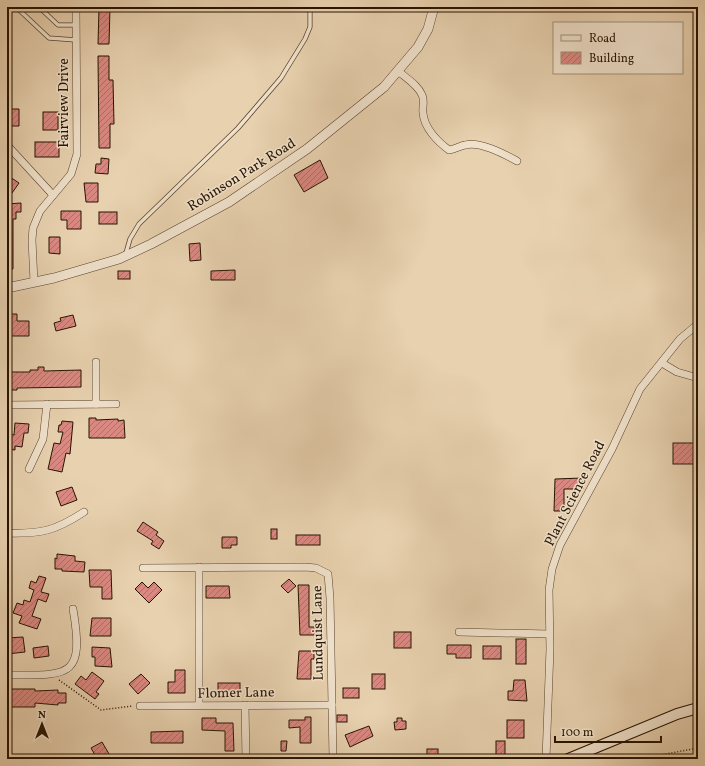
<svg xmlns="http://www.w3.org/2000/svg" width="705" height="766" font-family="Vollkorn,serif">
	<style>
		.building { fill: url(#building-hatch); stroke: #271300 }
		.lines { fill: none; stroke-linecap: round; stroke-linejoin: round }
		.service-casing { stroke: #57422c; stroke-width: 5 }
		.minor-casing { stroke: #57422c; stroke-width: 8 }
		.tertiary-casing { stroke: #57422c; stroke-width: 10 }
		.secondary-casing { stroke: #271300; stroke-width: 12 }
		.path { stroke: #271300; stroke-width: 1.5; stroke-dasharray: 1 2; stroke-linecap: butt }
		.service { stroke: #f0e1cb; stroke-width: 3.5 }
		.minor { stroke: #f0e1cb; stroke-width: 7 }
		.tertiary { stroke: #f0e1cb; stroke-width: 9 }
		.secondary { stroke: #f0e1cb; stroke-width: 10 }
		.labels { text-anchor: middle; stroke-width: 3; stroke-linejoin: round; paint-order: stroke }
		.street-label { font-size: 14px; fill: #271300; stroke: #f0e1cb }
	</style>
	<defs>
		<pattern id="building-hatch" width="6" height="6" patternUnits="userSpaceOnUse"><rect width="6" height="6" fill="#da8982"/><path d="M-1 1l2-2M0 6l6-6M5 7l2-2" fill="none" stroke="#b16f68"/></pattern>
	</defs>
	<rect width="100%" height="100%" fill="#e8d1af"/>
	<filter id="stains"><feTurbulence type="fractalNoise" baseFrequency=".005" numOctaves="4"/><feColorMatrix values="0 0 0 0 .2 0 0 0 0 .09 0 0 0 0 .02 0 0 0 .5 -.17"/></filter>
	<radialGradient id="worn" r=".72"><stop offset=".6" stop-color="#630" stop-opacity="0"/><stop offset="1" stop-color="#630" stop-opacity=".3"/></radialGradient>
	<g class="building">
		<polygon points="99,7 110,7 109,44 98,44"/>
		<polygon points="98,56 109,56 109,80 113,80 114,124 110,124 110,148 99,148"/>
		<polygon points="7,109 19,109 19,126 11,126 11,120 7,120"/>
		<rect x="43" y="112" width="15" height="18"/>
		<rect x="35" y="142" width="24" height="15"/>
		<polygon points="101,158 109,159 108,174 95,173 96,164 101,164"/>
		<polygon points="320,160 328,178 304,192 294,175"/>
		<polygon points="7,175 19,183 12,193 7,190"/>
		<polygon points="84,183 98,183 98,202 86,202"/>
		<polygon points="21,203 21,212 16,212 16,219 13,219 13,269 7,269 7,204"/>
		<polygon points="61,211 81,211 81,229 67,229 67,220 61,220"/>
		<rect x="99" y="212" width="18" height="12"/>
		<polygon points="49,237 60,237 60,254 49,253"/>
		<polygon points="200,243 201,260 190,261 189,244"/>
		<polygon points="235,270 235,280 211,280 211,271"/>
		<rect x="118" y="271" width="12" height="8"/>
		<polygon points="7,314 17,314 17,321 29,321 29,336 10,336 10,326 7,326"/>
		<polygon points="73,315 76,326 56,331 54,323 61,321 60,318"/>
		<polygon points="38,367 44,367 44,371 81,370 81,387 17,388 17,390 10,390 10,372 30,372 30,370 38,370"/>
		<polygon points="89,418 96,418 96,420 118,419 118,421 124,420 125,438 89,438"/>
		<polygon points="62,421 73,422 70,454 66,453 62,472 48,469 54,443 60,444 63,432 58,432 59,425 61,425"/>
		<polygon points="15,423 29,424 28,433 24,433 22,447 15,446 15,450 8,449 9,434 14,435"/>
		<rect x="673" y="443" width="21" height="21"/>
		<polygon points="583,478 583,489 564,489 564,511 554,511 555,479"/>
		<polygon points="72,487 77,500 61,506 56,492"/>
		<polygon points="143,522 158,532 156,535 164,541 159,549 151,544 153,541 137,531"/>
		<rect x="271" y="529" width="6" height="10"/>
		<rect x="296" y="535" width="24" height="10"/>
		<polygon points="222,537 237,537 237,545 231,545 231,548 222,548"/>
		<polygon points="57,554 75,556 75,561 85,562 84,572 62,571 62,569 55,569 55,558 57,559"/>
		<polygon points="89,570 111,570 112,599 102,599 102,587 90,587"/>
		<polygon points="39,576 46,578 41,592 49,594 46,602 38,599 32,616 41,619 37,629 19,623 22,616 13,613 17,603 23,605 24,600 30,602 34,590 29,588 31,581 36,583"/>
		<polygon points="289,579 296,586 288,593 281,586"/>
		<polygon points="142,582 148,588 154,582 162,590 149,603 135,589"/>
		<polygon points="298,585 309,585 309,627 317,627 317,635 300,635"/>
		<polygon points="206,586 229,586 230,598 206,598"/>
		<polygon points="92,618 111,618 111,636 90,636"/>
		<rect x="394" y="632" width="17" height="16"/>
		<polygon points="23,637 25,652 7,654 7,638"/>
		<rect x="516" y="639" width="10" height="25"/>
		<polygon points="447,645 471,645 471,658 456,658 456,654 447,654"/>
		<polygon points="48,646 49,656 34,658 33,648"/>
		<rect x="483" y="646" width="18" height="13"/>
		<polygon points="92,647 110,648 112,667 95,666 95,657 92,657"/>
		<polygon points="299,651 314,651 314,659 311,659 311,679 297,679"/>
		<polygon points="175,670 185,670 185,693 168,693 168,682 175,682"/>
		<polygon points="92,672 104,681 96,692 99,694 95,699 75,684 81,676 86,680"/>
		<polygon points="141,674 150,683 138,694 129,684"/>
		<rect x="372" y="674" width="13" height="15"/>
		<polygon points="514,680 525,680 527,701 508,700 508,691 513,691"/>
		<rect x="218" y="683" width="22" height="10"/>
		<rect x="343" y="688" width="16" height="10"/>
		<polygon points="7,689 35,689 35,691 58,690 58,693 66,693 66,703 58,703 58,705 35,703 35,707 7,707"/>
		<rect x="337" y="715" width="10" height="7"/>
		<polygon points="305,717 311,717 311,743 300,743 300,727 289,728 289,720 305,720"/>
		<polygon points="202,718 216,718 216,723 233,723 234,751 225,751 225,731 202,730"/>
		<polygon points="397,718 402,718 402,721 406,721 406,729 395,730 394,722 397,722"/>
		<rect x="507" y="720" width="17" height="18"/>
		<polygon points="369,726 373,736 350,747 345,735"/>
		<polygon points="183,731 183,743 151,743 151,732"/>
		<polygon points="281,741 287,741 286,751 281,751"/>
		<rect x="496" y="741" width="9" height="14"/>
		<polygon points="102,742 112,759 88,759 95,755 91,748"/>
		<rect x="427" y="749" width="11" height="10"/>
	</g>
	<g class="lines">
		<defs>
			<g id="service">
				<polyline points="16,7 49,38 76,40"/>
				<polyline points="39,7 58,25 76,25"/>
				<polyline points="7,14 14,7"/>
				<polyline points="126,253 130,239 139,224 238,128 281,78 305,39 310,27 310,7"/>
			</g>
			<g id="minor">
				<path d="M398 71C406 78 418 85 422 95 425 100 422 108 423 113 424 128 438 142 449 150 455 149 460 146 465 145 480 141 504 154 517 161"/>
				<polyline points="7,145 53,195"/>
				<polyline points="34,282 32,240 33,228 40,211 71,174 77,154 76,7"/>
				<polyline points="96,362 96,404"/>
				<polyline points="662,363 677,372 698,378"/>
				<polyline points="7,405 116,404"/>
				<polyline points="29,469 43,439 47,404"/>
				<path d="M7 533C41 534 55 531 84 512"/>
				<polyline points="143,568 305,567 316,568 328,574 330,598 333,759"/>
				<polyline points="459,632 549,634"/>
				<path d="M7 675C69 675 85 679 73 609"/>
				<polyline points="199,705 199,567"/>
				<polyline points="245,705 246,759"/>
				<polyline points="140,706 332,705"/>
				<polyline points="546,759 550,649 549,590 552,569 560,545 612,449 640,389 680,339 698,324"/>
			</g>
			<polyline id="tertiary" points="7,288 54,278 119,259 151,244 229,202 307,149 384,87 418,47 428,29 434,7"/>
			<polyline id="secondary" points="568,759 677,714 698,708"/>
		</defs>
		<use href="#service" class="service-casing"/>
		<use href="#minor" class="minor-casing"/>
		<use href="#tertiary" class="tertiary-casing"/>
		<use href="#secondary" class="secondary-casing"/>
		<g class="path">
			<polyline points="59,680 101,710 133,706"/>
			<polyline points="639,759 698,748"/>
		</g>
		<use href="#service" class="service"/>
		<use href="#minor" class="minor"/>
		<use href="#tertiary" class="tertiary"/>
		<use href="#secondary" class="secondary"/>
	</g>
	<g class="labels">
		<g class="street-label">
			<text transform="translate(63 103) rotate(-90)" y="5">Fairview Drive</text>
			<text transform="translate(241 174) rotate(-32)" y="5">Robinson Park Road</text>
			<text transform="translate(574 493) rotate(-63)" y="5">Plant Science Road</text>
			<text transform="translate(317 633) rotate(-91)" y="5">Lundquist Lane</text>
			<text transform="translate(236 692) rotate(-1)" y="5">Flomer Lane</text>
		</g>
	</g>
	<rect width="705" height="766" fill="none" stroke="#e8d1af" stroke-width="24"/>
	<rect x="8" y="8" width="689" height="750" fill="none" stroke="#271300" stroke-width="2"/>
	<rect x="12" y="12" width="681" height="742" fill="none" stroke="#271300"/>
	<rect x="553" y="22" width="130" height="52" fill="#f0e1cb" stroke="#a08f7a"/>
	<rect x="561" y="35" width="20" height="6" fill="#f0e1cb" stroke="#a08f7a"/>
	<text x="589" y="42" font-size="12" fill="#271300">Road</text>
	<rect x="561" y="52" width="20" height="12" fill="url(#building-hatch)" stroke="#a08f7a"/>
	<text x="589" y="62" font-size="12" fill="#271300">Building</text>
	<g transform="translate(42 724)" stroke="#f0e1cb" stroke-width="3" paint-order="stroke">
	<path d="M0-3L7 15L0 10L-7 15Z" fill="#271300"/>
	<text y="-6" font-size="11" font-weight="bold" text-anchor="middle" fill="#271300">N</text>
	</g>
	<path d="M555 736v6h106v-6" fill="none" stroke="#271300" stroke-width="2"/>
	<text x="561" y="736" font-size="12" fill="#271300" stroke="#f0e1cb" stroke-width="3" paint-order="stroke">100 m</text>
	<rect width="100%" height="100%" filter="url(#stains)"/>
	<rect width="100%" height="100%" fill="url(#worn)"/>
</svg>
